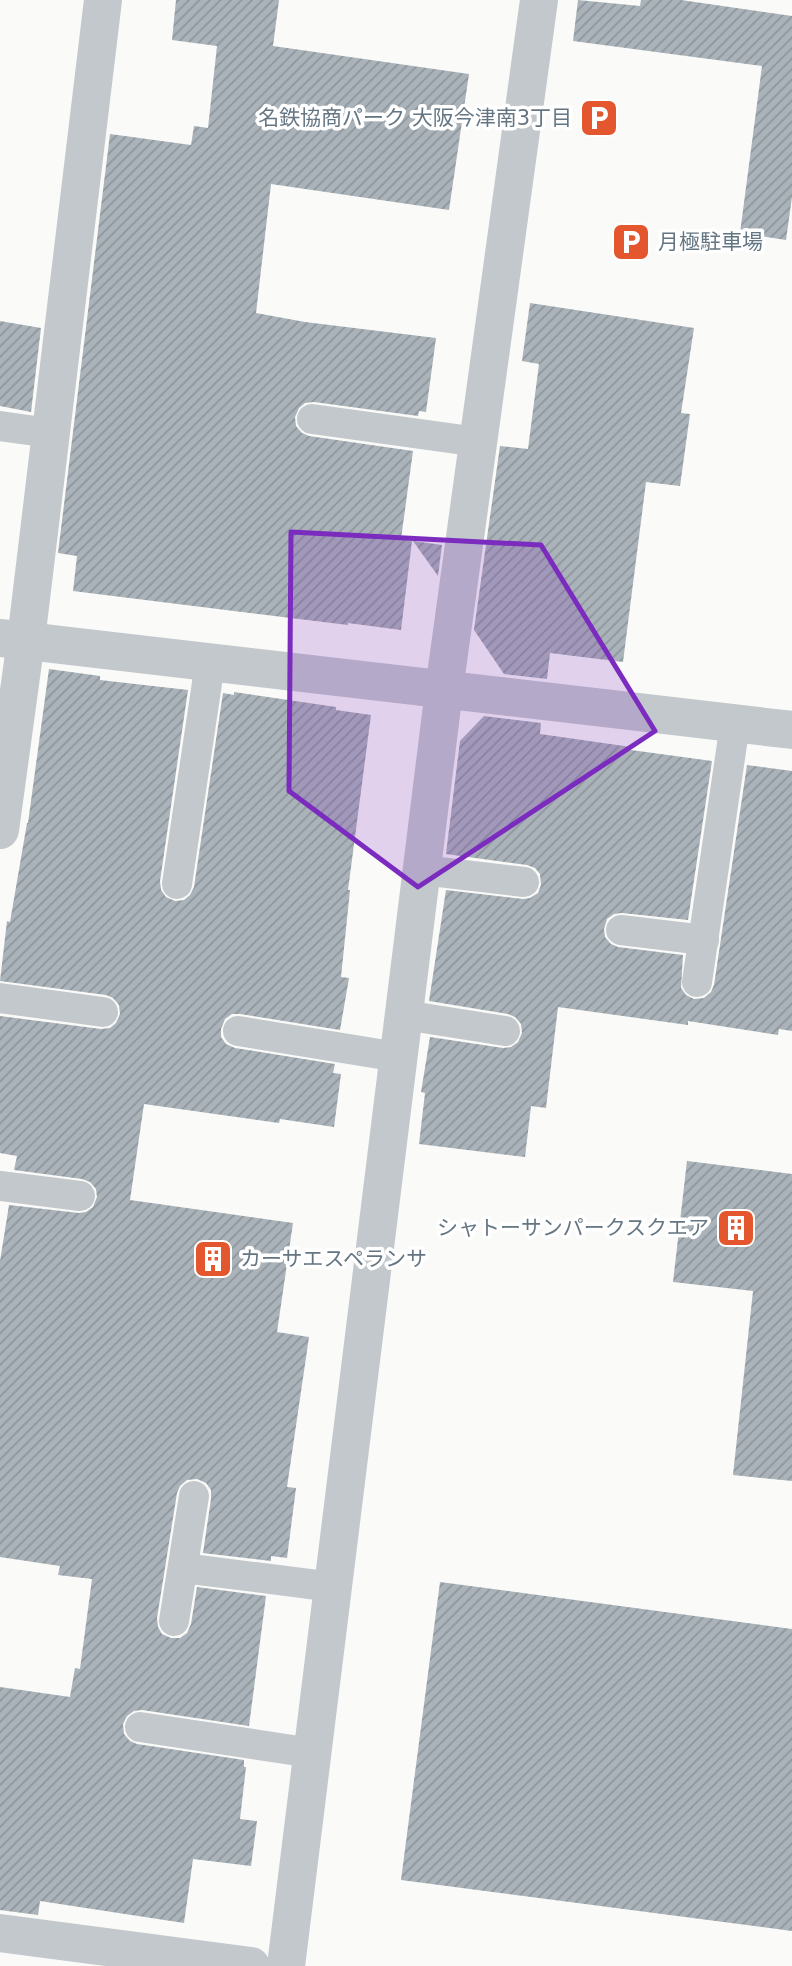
<svg xmlns="http://www.w3.org/2000/svg" width="792" height="1966" font-family="'DejaVu Sans','Noto Sans JP',sans-serif">
	<style>
		.building { fill: url(#building-hatch) }
		.lines { fill: none; stroke-linecap: round; stroke-linejoin: round }
		.lane { stroke: #c3c8cc; stroke-width: 30 }
		.street { stroke: #c3c8cc; stroke-width: 38 }
		.marked { fill: #7b2cbf; fill-opacity: 0.2; stroke: #7b2cbf; stroke-width: 5; stroke-linejoin: round }
		.labels { text-anchor: middle; stroke-width: 7; stroke-linejoin: round; paint-order: stroke }
		.poi-label { font-size: 21px; fill: #657683; stroke: #fff; text-anchor: end }
	</style>
	<defs>
		<pattern id="building-hatch" width="6" height="6" patternUnits="userSpaceOnUse" patternTransform="scale(1.75)"><rect width="6" height="6" fill="#aab3b9"/><path d="M-1 1l2-2M0 6l6-6M5 7l2-2" fill="none" stroke="#8e969c"/></pattern>
	</defs>
	<rect width="100%" height="100%" fill="#fafaf8"/>
	<g class="building">
		<polygon points="176,0 279,0 273,46 469,74 449,210 271,184 256,313 305,322 436,338 426,412 419,411 418,416 314,402 305,403 299,408 295,417 296,426 302,433 309,436 413,451 401,539 412,541 401,630 348,623 348,625 73,591 77,556 58,553 110,134 191,145 194,126 208,128 217,46 172,40"/>
		<polygon points="578,0 640,6 641,0 681,0 792,16 792,197 786,240 740,233 762,66 573,41"/>
		<polygon points="530,303 694,328 681,413 690,414 680,486 646,482 623,662 550,653 547,679 504,674 474,630 500,446 528,449 539,364 522,361"/>
		<polygon points="0,321 41,328 31,412 0,406"/>
		<polygon points="413,541 442,545 438,576"/>
		<polygon points="49,669 100,676 100,680 188,690 160,881 161,890 166,897 175,901 184,900 190,895 194,887 223,693 234,695 234,692 336,707 336,710 371,715 348,890 350,890 341,977 349,978 340,1030 240,1014 232,1014 225,1019 221,1029 221,1037 226,1044 235,1048 335,1064 333,1073 341,1074 334,1127 280,1119 279,1123 144,1104 130,1200 293,1223 277,1332 309,1337 287,1487 296,1488 287,1558 271,1556 271,1561 203,1553 211,1499 211,1490 206,1483 197,1479 187,1480 180,1486 177,1493 157,1618 158,1627 162,1634 171,1638 180,1638 187,1633 191,1624 197,1587 266,1596 249,1726 142,1710 134,1711 127,1716 123,1724 124,1734 130,1741 137,1744 244,1760 244,1767 246,1767 240,1819 257,1821 251,1866 193,1859 184,1923 40,1901 38,1915 0,1910 0,1687 70,1697 75,1668 80,1669 92,1579 58,1575 60,1566 0,1557 0,1261 9,1205 79,1213 86,1212 93,1207 97,1197 96,1189 90,1182 82,1179 14,1170 17,1156 0,1153 0,1016 101,1029 110,1028 116,1023 120,1014 119,1005 113,998 106,995 0,981 7,921 10,922 27,823 28,823"/>
		<polygon points="484,716 541,723 540,734 631,747 631,750 712,761 688,920 622,913 614,914 607,919 604,929 605,937 611,944 618,947 683,955 681,988 686,995 694,999 704,998 711,992 714,985 747,765 792,771 792,1031 779,1029 778,1035 688,1021 688,1025 558,1007 546,1108 531,1106 525,1157 419,1144 425,1093 421,1092 430,1037 503,1048 511,1047 518,1042 522,1033 521,1024 515,1017 508,1014 429,1001 446,890 523,899 530,898 538,893 541,885 540,874 535,868 527,865 446,854 460,741"/>
		<polygon points="687,1161 792,1174 792,1481 733,1475 753,1291 673,1282"/>
		<polygon points="440,1582 792,1629 792,1931 401,1880"/>
	</g>
	<g class="lines">
		<g class="lane">
			<polyline points="312,419 478,442"/>
			<polyline points="0,426 50,433"/>
			<polyline points="422,870 524,882"/>
			<polyline points="177,884 210,663"/>
			<polyline points="621,930 704,940"/>
			<polyline points="697,982 735,724"/>
			<polyline points="0,998 103,1012"/>
			<polyline points="404,1015 505,1031"/>
			<polyline points="238,1031 398,1057"/>
			<polyline points="0,1186 80,1196"/>
			<polyline points="183,1568 333,1587"/>
			<polyline points="174,1621 194,1496"/>
			<polyline points="140,1727 312,1753"/>
		</g>
		<g class="street">
			<polyline points="2,638 792,730"/>
			<polyline points="0,830 26,640 103,0"/>
			<polyline points="0,1933 251,1966"/>
			<polyline points="286,1966 444,690 539,0"/>
		</g>
	</g>
	<path class="marked" d="M291 532 541 545 655 731 418 887 289 791Z"/>
	<defs>
		<symbol id="parking-square" viewBox="-11 -11 22 22"><rect x="-9" y="-9" width="18" height="18" rx="4" fill="#e4572e" stroke="#fff"/><path d="M-3.5-5.5H1a3.5 3.5 0 0 1 0 7H-1V5.5H-3.5ZM-1-3.4V-.6H.8a1.4 1.4 0 0 0 0-2.8Z" fill="#fff"/></symbol>
		<symbol id="building-square" viewBox="-11 -11 22 22"><rect x="-9" y="-9" width="18" height="18" rx="4" fill="#e4572e" stroke="#fff"/><path d="M-4-6H4V6H1V3H-1V6H-4ZM-2.5-4.3h1.7v1.8h-1.7ZM.8-4.3h1.7v1.8H.8ZM-2.5-1h1.7V.8h-1.7ZM.8-1h1.7V.8H.8Z" fill="#fff"/></symbol>
	</defs>
	<g fill-rule="evenodd">
		<use href="#parking-square" x="577" y="96" width="44" height="44"/>
		<use href="#parking-square" x="609" y="220" width="44" height="44"/>
		<use href="#building-square" x="714" y="1206" width="44" height="44"/>
		<use href="#building-square" x="191" y="1237" width="44" height="44"/>
	</g>
	<g class="labels">
		<g class="poi-label">
			<text x="572" y="125">名鉄協商パーク 大阪今津南3丁目</text>
			<text x="658" y="249" text-anchor="start">月極駐車場</text>
			<text x="709" y="1235">シャトーサンパークスクエア</text>
			<text x="240" y="1266" text-anchor="start">カーサエスペランサ</text>
		</g>
	</g>
</svg>
